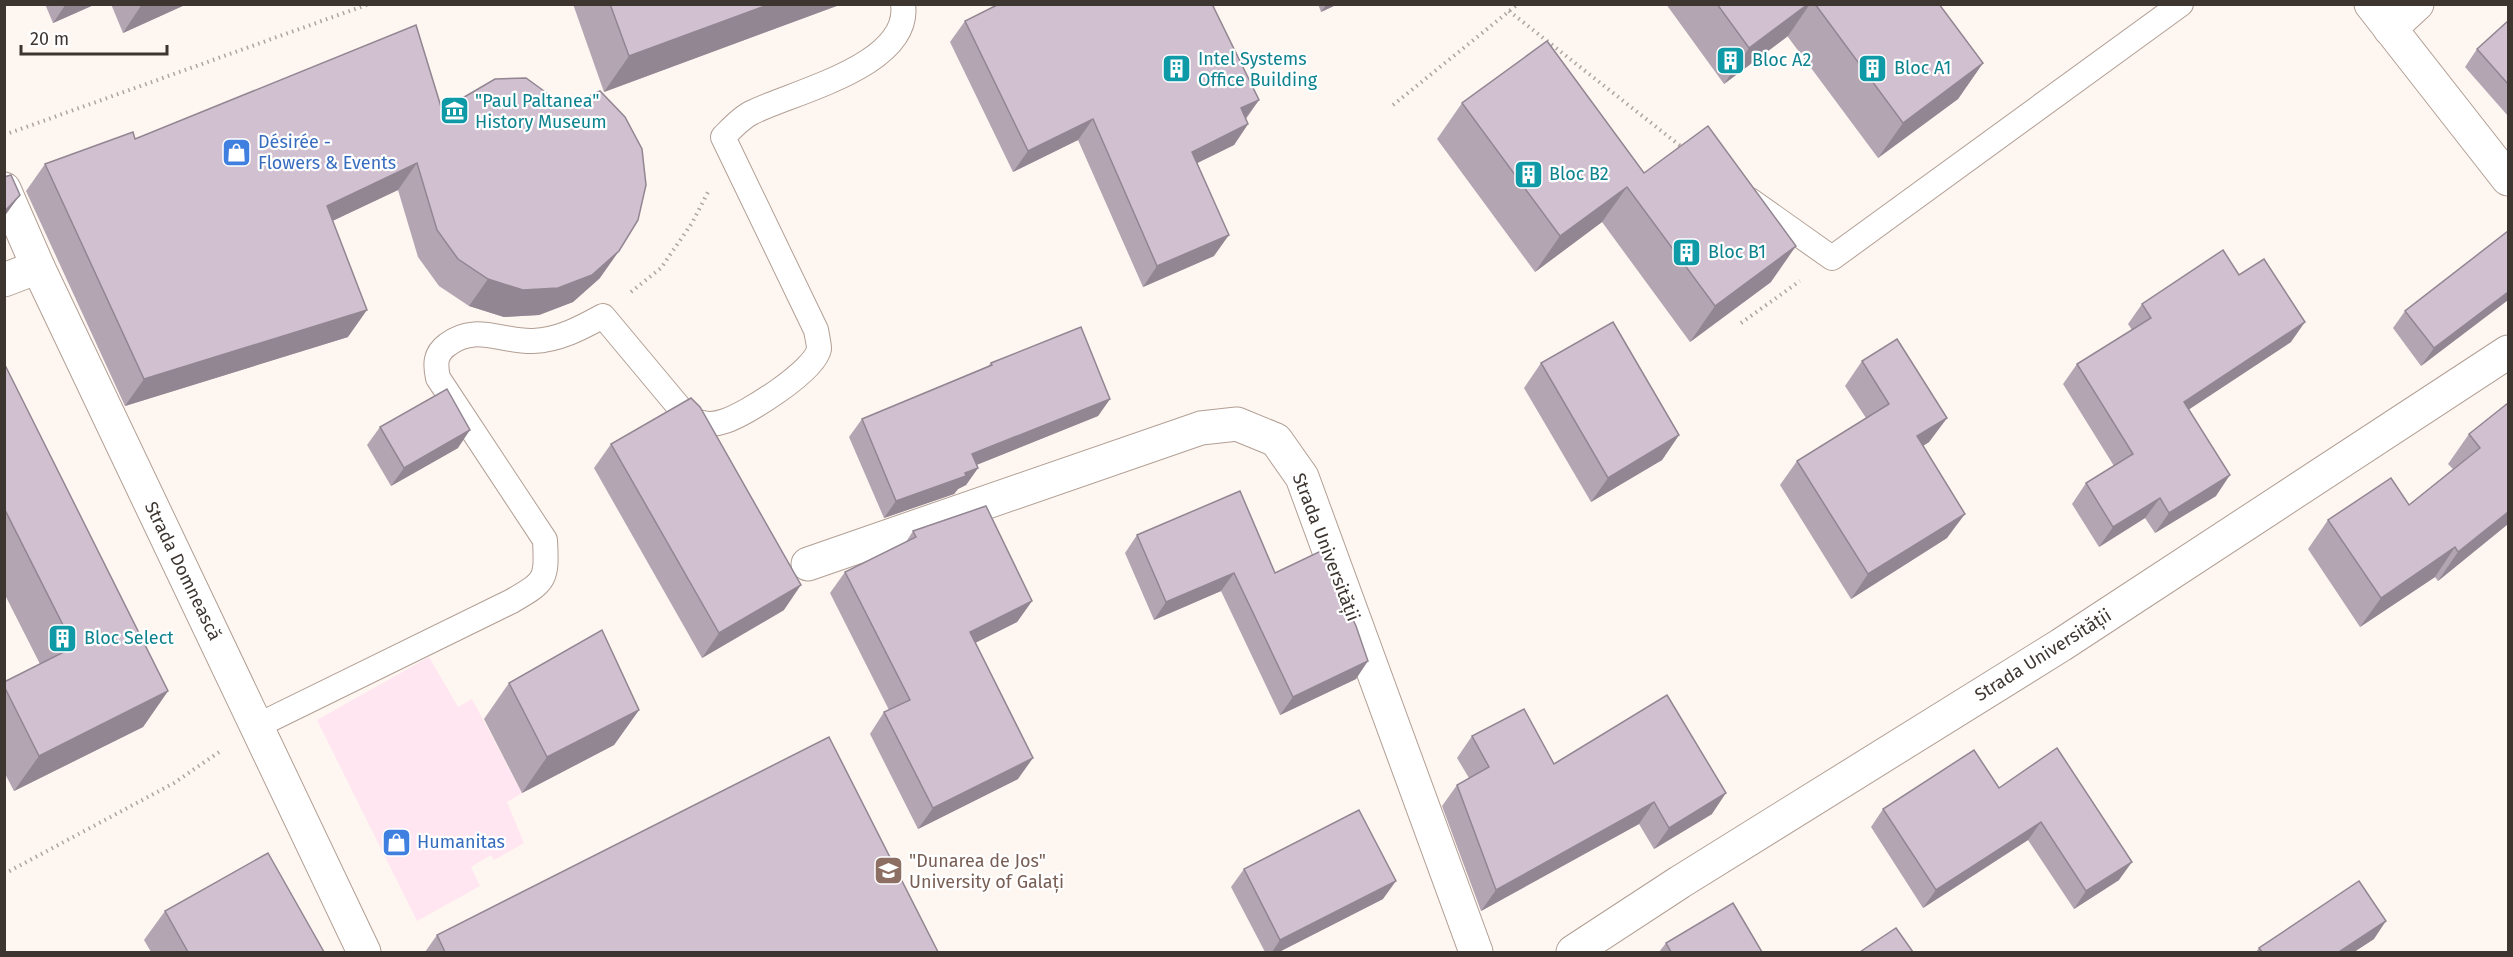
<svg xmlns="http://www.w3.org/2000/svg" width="2513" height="957" font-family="'Fira Sans',sans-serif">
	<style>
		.commercial { fill: #ffe6f0 }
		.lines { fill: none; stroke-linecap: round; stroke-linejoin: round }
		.lane-casing { stroke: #b29f94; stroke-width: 26 }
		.street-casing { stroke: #b29f94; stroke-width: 35 }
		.secondary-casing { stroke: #b29f94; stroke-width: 35 }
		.path { stroke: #ada5a0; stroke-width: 4; stroke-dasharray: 1.5 4.5; stroke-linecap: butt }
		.lane { stroke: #fff; stroke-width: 24 }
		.street { stroke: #fff; stroke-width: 33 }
		.secondary { stroke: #fff; stroke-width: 33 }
		.wall { fill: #b4a5b3 }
		.shaded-wall { fill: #928692 }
		.building { fill: #d1c0d0; stroke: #928692; stroke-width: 1.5 }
		.labels { text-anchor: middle; stroke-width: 4.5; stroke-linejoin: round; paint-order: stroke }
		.culture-label { font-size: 18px; fill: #0d838f; stroke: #fff; text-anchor: start }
		.shop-label { font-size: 18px; fill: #366cbe; stroke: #fff; text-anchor: start }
		.street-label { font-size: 18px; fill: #3d3530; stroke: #fff }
		.education-label { font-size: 18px; fill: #785e54; stroke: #fff; text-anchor: start }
	</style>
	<rect width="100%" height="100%" fill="#fef6f1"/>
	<polygon class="commercial" points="429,657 458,707 472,699 522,793 507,802 524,843 494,860 491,855 471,867 480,886 417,921 317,720"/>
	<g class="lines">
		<defs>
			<g id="lane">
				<polyline points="1750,200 1832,258 2181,4"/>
				<path d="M257 726 512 601C546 581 547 580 545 540L438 378C435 364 435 354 447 345 475 323 501 342 533 341 559 340 581 328 603 316L689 419C702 424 711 426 725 421 745 415 815 371 819 349 819 344 817 336 816 330L723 137C731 129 741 118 751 113 792 92 912 66 903 4"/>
			</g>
			<g id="street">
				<polyline points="2390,29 2417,4"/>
				<polyline points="4,280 38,267"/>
				<polyline points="808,564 1201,428 1237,424 1276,440 1302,477 1476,952"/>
				<polyline points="1573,952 1680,882 2061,645 2508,352"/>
			</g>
			<g id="secondary">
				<polyline points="2371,4 2508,179"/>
				<polyline points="4,189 38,267 364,952"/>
			</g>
		</defs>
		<use href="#lane" class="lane-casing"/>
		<use href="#street" class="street-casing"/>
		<use href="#secondary" class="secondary-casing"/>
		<g class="path">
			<polyline points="1509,11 1683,148"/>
			<polyline points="1393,105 1518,4"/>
			<polyline points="4,135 369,4"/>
			<polyline points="631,292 661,268 692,223 708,192"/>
			<polyline points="1741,323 1800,281"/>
			<polyline points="4,874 174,783 222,750"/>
		</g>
		<use href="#lane" class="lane"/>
		<use href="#street" class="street"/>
		<use href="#secondary" class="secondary"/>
	</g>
	<g class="wall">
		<polygon points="45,4 96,4 53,23"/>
		<polygon points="111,4 187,4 123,33"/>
		<polygon points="573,4 842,4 604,92"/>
		<polygon points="1318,4 1338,4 1321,12"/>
		<polygon points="1666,4 1939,4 1983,63 1958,99 1878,158 1788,37 1788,36 1724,84"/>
		<polygon points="965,21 1259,100 1246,119 1248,124 1234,145 1197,163 1214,256 1143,287 1078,140 1013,172 950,42"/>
		<polygon points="2508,21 2508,116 2465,67 2477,49"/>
		<polygon points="1462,103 1644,173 1771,282 1690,342 1602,222 1535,272 1437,139"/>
		<polygon points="442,110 600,278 573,302 539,315 504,317 469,306 439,286 418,257 398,190 332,221 348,337 125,406 26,191 45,164 135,139"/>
		<polygon points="2239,275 2291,342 2189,409 2216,496 2155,533 2145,518 2099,547 2072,504 2086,483 2114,466 2063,384 2077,364 2132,330 2128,324 2142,304"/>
		<polygon points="2508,300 2421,366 2393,328 2405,311"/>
		<polygon points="1862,361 1947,418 1929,442 1923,446 1947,538 1851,599 1780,485 1797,461 1866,418 1845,386"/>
		<polygon points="4,363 168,691 143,727 14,791 4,772 4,682 40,664 4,593"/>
		<polygon points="991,363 1110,399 1098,416 976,465 978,468 966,485 958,489 954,494 884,518 849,437 862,419 988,366"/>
		<polygon points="1541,363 1679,435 1662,460 1591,502 1524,388"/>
		<polygon points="2508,403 2508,524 2438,581 2435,577 2360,627 2308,549 2328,520 2409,505 2453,469 2448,464 2469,434"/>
		<polygon points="380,427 458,448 391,486 367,445"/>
		<polygon points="611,444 784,610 702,658 594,468"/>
		<polygon points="913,531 1032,601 1017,622 975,643 1018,779 918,829 870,734 884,712 889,710 830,593 845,572 906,542"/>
		<polygon points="1137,535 1275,573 1356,679 1280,715 1221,591 1154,620 1125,553"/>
		<polygon points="509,683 639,710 614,745 522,793 484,719"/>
		<polygon points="1472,736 1554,764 1712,814 1654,849 1639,824 1481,911 1442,806 1457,785 1469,778 1457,758"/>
		<polygon points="1999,788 2119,880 2074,909 2028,840 1923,908 1871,827 1883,809"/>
		<polygon points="1244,869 1383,899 1279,952 1265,952 1231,887"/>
		<polygon points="165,911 324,952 151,952 144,940"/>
		<polygon points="437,935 938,952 425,952"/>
		<polygon points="2374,939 2354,952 2256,952 2259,948"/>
		<polygon points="1666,943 1762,952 1659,952"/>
	</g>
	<g class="shaded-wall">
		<polygon points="66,4 96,4 53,23"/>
		<polygon points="142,4 187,4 123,33"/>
		<polygon points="770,4 842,4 604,92 629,56"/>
		<polygon points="1327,4 1338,4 1321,12"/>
		<polygon points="1808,4 1810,4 1788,36 1724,84 1749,48"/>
		<polygon points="1983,63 1958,99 1878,158 1903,123"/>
		<polygon points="1259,100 1244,120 1241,108"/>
		<polygon points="1093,119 1078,140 1013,172 1028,151"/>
		<polygon points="1248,124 1234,145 1177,173 1192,152"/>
		<polygon points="417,163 398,190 307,233 327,206"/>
		<polygon points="1627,187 1602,222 1535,272 1560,236"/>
		<polygon points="20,195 4,217 4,212"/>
		<polygon points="1229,235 1214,256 1143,287 1157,266"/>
		<polygon points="1796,246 1771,282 1690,342 1715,306"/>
		<polygon points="619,251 600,278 573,302 539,315 504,317 469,306 488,279"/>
		<polygon points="2508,292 2508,300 2421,366 2434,348"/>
		<polygon points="367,310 348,337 125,406 144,379"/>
		<polygon points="2305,322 2291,342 2170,422 2184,402"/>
		<polygon points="1110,399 1098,416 959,472 972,454"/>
		<polygon points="1947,418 1929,442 1899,461 1917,436"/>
		<polygon points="470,430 458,448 391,486 404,468"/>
		<polygon points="1679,435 1662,460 1591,502 1608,478"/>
		<polygon points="978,468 966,485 958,489 954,494 884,518 896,501"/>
		<polygon points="2230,475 2216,496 2155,533 2169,513"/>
		<polygon points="2160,498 2145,518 2099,547 2113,527"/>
		<polygon points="2508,512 2508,524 2438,581 2458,552"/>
		<polygon points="1965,514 1947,538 1851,599 1868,574"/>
		<polygon points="2455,547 2435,577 2360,627 2381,598"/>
		<polygon points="1234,573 1221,591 1154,620 1166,602"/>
		<polygon points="801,585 784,610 702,658 719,633"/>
		<polygon points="1032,601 1017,622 955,653 970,632"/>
		<polygon points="1368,661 1356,679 1280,715 1293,697"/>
		<polygon points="168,691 143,727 14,791 39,756"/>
		<polygon points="639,710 614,745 522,793 547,757"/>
		<polygon points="1033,758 1018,779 918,829 933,808"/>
		<polygon points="1726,793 1712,814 1654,849 1669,828"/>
		<polygon points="1654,802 1639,824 1481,911 1496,890"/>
		<polygon points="2041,822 2028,840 1923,908 1936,890"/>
		<polygon points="2132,862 2119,880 2074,909 2086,891"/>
		<polygon points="1396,881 1383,899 1279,952 1272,952 1280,940"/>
		<polygon points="2386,921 2374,939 2354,952 2339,952"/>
	</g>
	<g class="building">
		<polygon points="610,4 770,4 629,56"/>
		<polygon points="999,4 1212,4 1259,100 1241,108 1248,124 1192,152 1229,235 1157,266 1093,119 1028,151 965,21"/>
		<polygon points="1717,4 1808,4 1749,48"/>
		<polygon points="1815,4 1939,4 1983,63 1903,123"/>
		<polygon points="2508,21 2508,84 2477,49"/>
		<polygon points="416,25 442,110 495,79 526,78 566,107 600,91 625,117 642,149 646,185 638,220 619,251 592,275 558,288 523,290 488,279 458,259 437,230 417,163 327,206 367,310 144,379 45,164 133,132 135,139"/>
		<polygon points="1547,41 1644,173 1708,126 1796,246 1715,306 1627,187 1560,236 1462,103"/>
		<polygon points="11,175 20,195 4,212 4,177"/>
		<polygon points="2508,231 2508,292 2434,348 2405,311"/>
		<polygon points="2223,250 2239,275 2264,259 2305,322 2184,402 2230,475 2169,513 2160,498 2113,527 2086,483 2133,454 2077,364 2151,318 2142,304"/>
		<polygon points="1613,322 1679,435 1608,478 1541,363"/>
		<polygon points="1081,327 1110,399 972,454 978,468 965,473 966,476 896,501 862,419 992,365 991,363"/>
		<polygon points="1897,339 1947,418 1917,436 1965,514 1868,574 1797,461 1889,404 1862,361"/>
		<polygon points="4,363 168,691 39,756 4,686 4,682 74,647 4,508"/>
		<polygon points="447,389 470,430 404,468 380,427"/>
		<polygon points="691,398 700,407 801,585 719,633 611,444"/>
		<polygon points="2508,403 2508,512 2458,552 2455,547 2381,598 2328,520 2391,478 2409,505 2480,448 2469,434"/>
		<polygon points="1240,491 1275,573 1321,551 1356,626 1368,661 1293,697 1234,573 1166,602 1137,535"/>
		<polygon points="986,506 1032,601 970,632 1033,758 933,808 884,712 910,700 845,572 916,537 913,531"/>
		<polygon points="602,630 639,710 547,757 509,683"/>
		<polygon points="1667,695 1726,793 1669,828 1654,802 1496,890 1457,785 1489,767 1472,736 1524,709 1554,764"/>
		<polygon points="829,737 938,952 445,952 437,935"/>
		<polygon points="2057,748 2132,862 2086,891 2041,822 1936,890 1883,809 1974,750 1999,788"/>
		<polygon points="1359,810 1396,881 1280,940 1244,869"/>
		<polygon points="268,853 324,952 188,952 165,911"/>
		<polygon points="2359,881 2386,921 2339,952 2262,952 2259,948"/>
		<polygon points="1733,903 1762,952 1671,952 1666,943"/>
		<polygon points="1896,928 1913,952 1860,952"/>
	</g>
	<defs>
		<symbol id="building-square" viewBox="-11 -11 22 22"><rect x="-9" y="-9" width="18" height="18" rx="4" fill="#0f9aa8" stroke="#fff"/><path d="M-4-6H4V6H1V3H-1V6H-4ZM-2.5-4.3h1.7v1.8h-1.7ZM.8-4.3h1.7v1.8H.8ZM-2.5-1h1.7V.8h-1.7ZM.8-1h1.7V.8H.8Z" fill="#fff"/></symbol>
		<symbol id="museum-square" viewBox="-11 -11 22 22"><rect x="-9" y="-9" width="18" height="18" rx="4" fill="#0f9aa8" stroke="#fff"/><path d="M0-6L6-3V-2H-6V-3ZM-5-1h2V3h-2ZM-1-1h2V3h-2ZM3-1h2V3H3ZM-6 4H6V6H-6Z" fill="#fff"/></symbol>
		<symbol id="shop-square" viewBox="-11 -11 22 22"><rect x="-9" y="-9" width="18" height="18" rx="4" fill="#3f7fe0" stroke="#fff"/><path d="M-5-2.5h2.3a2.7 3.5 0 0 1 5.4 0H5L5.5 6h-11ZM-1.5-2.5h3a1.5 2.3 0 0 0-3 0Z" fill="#fff"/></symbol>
		<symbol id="university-square" viewBox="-11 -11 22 22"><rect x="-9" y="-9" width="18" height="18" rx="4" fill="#8d6e63" stroke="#fff"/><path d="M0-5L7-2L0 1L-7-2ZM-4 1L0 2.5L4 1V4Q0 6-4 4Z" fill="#fff"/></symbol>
	</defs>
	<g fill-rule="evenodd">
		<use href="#building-square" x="1714" y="44" width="33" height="33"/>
		<use href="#building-square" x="1856" y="52" width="33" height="33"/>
		<use href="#building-square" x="1160" y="52" width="33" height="33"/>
		<use href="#museum-square" x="438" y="94" width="33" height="33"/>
		<use href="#shop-square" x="220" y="136" width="33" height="33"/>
		<use href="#building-square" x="1512" y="158" width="33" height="33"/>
		<use href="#building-square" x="1670" y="236" width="33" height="33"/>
		<use href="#building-square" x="46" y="622" width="33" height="33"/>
		<use href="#shop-square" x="380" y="826" width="33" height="33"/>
		<use href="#university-square" x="872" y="854" width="33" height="33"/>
	</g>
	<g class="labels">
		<g class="culture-label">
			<text x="1198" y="65">Intel Systems<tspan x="1198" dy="21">Office Building</tspan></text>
			<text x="1752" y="66">Bloc A2</text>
			<text x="1894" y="74">Bloc A1</text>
			<text x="475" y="107">"Paul Paltanea"<tspan x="475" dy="21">History Museum</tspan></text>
			<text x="1549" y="180">Bloc B2</text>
			<text x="1708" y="258">Bloc B1</text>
			<text x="84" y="644">Bloc Select</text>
		</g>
		<g class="shop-label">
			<text x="258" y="148">Désirée -<tspan x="258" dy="21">Flowers &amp; Events</tspan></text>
			<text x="417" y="848">Humanitas</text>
		</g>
		<g class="street-label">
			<text transform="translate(1326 547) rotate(69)" y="6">Strada Universității</text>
			<text transform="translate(183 571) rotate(64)" y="6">Strada Domnească</text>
			<text transform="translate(2043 655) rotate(-32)" y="6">Strada Universității</text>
		</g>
		<g class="education-label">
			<text x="909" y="867">"Dunarea de Jos"<tspan x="909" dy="21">University of Galați</tspan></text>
		</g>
	</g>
	<rect width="2513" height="957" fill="none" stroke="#3d3530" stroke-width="12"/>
	<path d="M21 45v9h146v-9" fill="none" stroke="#3d3530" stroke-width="3"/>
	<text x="30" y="45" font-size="18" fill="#3d3530" stroke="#ffffff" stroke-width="4.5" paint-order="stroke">20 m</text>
</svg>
